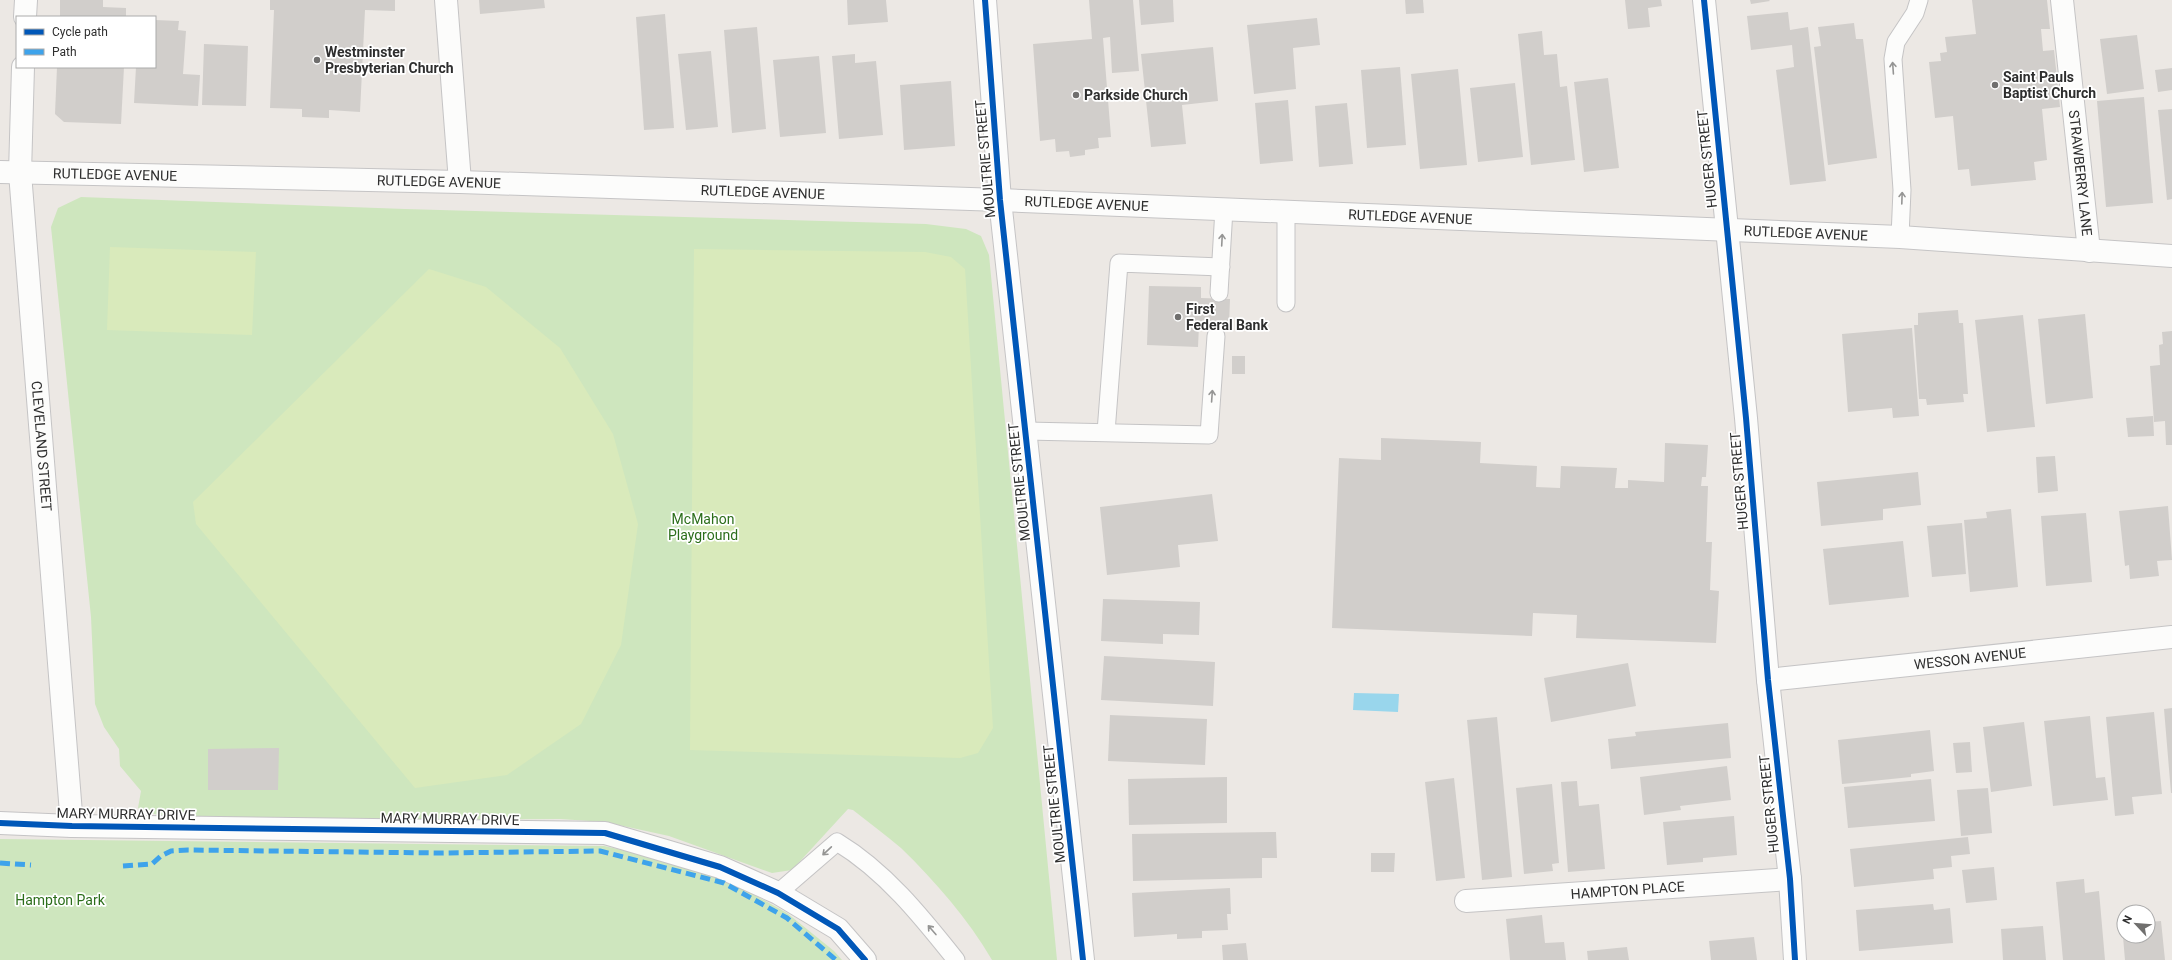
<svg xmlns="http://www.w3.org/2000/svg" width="2172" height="960" font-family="Roboto,sans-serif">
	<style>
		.green { fill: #cee6be }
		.pitch { fill: #d9eabb }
		.water { fill: #99d6ec }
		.building { fill: #d1cecb }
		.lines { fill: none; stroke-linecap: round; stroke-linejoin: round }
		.lane-casing { stroke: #c5c4c5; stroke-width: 19 }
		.street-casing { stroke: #c5c4c5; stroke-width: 24 }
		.secondary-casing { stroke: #c5c4c5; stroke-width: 24 }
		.lane { stroke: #fcfcfb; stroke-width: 17 }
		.street { stroke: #fcfcfb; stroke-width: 22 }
		.secondary { stroke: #fcfcfb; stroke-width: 22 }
		.quiet { stroke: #3ea3eb; stroke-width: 5; stroke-dasharray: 10 5; stroke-linecap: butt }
		.cycleway-casing { stroke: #fff; stroke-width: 8 }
		.cycleway { stroke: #0057b8; stroke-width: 6 }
		.oneway { stroke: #959594 }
		.poi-dot { fill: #706f6e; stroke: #fff; stroke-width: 1.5 }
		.labels { text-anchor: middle; stroke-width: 3.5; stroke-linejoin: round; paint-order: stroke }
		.poi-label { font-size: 14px; font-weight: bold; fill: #2e2e2e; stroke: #fff; text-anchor: start }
		.street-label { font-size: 14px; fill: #2e2e2e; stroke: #fff }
		.park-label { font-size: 14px; fill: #2c6e1b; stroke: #fff }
	</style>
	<rect width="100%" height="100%" fill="#ece8e4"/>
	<g class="green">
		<path d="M81 197 405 209 926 224 966 229 981 236 989 255 1057 960H992C968 919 935 881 901 848 886 835 869 823 853 810L848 809 792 870 772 873 669 836 605 822 560 819 341 820 163 817 138 808 141 791 120 766 119 749 104 727 95 704 91 617 51 227 58 208Z"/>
		<polygon points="0,839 604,846 668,860 724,878 787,913 834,951 842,960 0,960"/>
	</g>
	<g class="pitch">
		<polygon points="110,247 256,252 252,335 107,330"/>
		<polygon points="694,249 925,252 951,257 965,269 993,728 978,753 960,758 690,750"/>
		<polygon points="429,269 486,287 560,348 613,434 638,524 621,645 581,724 507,775 415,788 196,524 193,502"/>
	</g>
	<polygon class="water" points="1354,693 1399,694 1398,712 1353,710"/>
	<g class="building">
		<polygon points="60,0 103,0 103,7 126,8 126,17 60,17"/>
		<polygon points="270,0 395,0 395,11 365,10 360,112 329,110 329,118 302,117 302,109 270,108 274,10 270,10"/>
		<polygon points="479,0 544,0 545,8 480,14"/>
		<polygon points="847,0 886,0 888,22 848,25"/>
		<polygon points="1089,0 1133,0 1139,71 1112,73 1110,37 1103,38 1111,137 1098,138 1099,148 1085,150 1085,155 1070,157 1069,151 1056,152 1055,139 1040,141 1033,44 1092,39"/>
		<polygon points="1139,0 1173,0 1174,22 1141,25"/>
		<polygon points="1405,0 1423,0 1424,13 1406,14"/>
		<polygon points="1625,0 1661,0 1662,6 1648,8 1650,27 1628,29"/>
		<polygon points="1750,0 1769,0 1770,1 1751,4"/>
		<polygon points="1972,0 2047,0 2050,29 2041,29 2043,51 2054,50 2060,107 2042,109 2047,160 2034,162 2036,180 1971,186 1969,169 1958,170 1953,116 1935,118 1929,62 1941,61 1940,53 1947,52 1945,37 1976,34"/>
		<polygon points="1788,12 1790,30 1808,27 1826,181 1790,185 1776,70 1794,67 1792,45 1751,50 1747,16"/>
		<polygon points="665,14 674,128 644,130 636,17"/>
		<polygon points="1317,18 1320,45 1293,48 1296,89 1254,94 1247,25"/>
		<polygon points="155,20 179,21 178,30 186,31 183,74 200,75 198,106 134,103 136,67 155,67"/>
		<polygon points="1854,23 1856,39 1863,39 1877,158 1828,165 1814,47 1821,46 1818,27"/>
		<polygon points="757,27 766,129 732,133 724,30"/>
		<polygon points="1542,31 1544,55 1557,54 1560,87 1567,86 1575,160 1531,165 1518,34"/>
		<polygon points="2137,35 2144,89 2107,94 2100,39"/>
		<polygon points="204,44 248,46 246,106 202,105"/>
		<polygon points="1213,47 1218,101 1182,105 1186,144 1151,147 1141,54"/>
		<polygon points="711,51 718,127 686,130 678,54"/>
		<polygon points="855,54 855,63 876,61 883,135 839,139 832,56"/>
		<polygon points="819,56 826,133 780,137 773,60"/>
		<polygon points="57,67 124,67 121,124 64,122 55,114"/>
		<polygon points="1400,67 1406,145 1367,148 1361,70"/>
		<polygon points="2172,68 2172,90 2158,92 2155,70"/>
		<polygon points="1458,69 1467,165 1420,169 1411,74"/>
		<polygon points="1608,78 1619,168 1584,172 1574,82"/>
		<polygon points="951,81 955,146 904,150 900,85"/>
		<polygon points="1515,83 1523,157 1478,162 1470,88"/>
		<polygon points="2144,97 2153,203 2106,207 2097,101"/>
		<polygon points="1288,100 1293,161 1260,164 1255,103"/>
		<polygon points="1347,103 1353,164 1319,167 1315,106"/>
		<polygon points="2172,109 2172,199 2167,200 2158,110"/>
		<polygon points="1149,286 1201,287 1201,298 1230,299 1229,326 1199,325 1198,347 1147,345"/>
		<polygon points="1958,310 1959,323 1963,323 1968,394 1963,394 1964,402 1927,405 1926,399 1919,399 1914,325 1918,325 1918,313"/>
		<polygon points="2085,314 2093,398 2046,404 2038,319"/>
		<polygon points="2023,315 2035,427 1987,432 1975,320"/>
		<polygon points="1912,328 1919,416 1893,418 1892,408 1848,412 1842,334"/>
		<polygon points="2172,331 2172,445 2166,445 2165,421 2154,422 2150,366 2160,365 2159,345 2163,344 2162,332"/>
		<rect x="1232" y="356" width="13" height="18"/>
		<polygon points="2153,416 2154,436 2128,437 2126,418"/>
		<polygon points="1381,438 1481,442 1480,463 1537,466 1536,487 1560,488 1561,466 1617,468 1615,488 1628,488 1628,480 1664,482 1665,443 1708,445 1706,477 1702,477 1701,486 1708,486 1706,542 1712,542 1710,590 1719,591 1716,643 1576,638 1577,615 1533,613 1532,636 1332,628 1339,458 1381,460"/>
		<polygon points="2055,456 2058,491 2038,493 2036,457"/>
		<polygon points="1918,472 1921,505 1883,509 1883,520 1821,526 1817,482"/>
		<polygon points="1212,494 1218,541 1178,545 1180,567 1107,575 1100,507"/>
		<polygon points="2168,506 2172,560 2157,561 2159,576 2130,579 2129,565 2125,566 2119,511"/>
		<polygon points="2011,509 2018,587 1970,592 1964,520 1987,518 1986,512"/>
		<polygon points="2086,513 2092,582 2046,586 2041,516"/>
		<polygon points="1962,523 1966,574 1932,577 1927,526"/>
		<polygon points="1903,541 1909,597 1829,605 1823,549"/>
		<polygon points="1103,599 1200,602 1199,635 1163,634 1163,644 1101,641"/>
		<polygon points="1104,656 1215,662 1213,706 1101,700"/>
		<polygon points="1628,663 1636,706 1551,722 1544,678"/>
		<polygon points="2172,708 2172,793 2171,793 2164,709"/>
		<polygon points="2154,712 2162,794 2132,797 2134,814 2115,816 2106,717"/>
		<polygon points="1110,715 1207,719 1205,765 1108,761"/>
		<polygon points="2090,716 2096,778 2105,777 2108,800 2053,806 2044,721"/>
		<polygon points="1497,717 1512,877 1482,880 1467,720"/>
		<polygon points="2024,722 2032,786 1991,792 1983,727"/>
		<polygon points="1728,723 1731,758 1611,769 1608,739 1636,736 1635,732"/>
		<polygon points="1930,730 1934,771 1911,774 1911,777 1842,784 1838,740"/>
		<polygon points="1970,742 1972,772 1956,773 1953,743"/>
		<polygon points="279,748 278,790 208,790 208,749"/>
		<polygon points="1727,766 1731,800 1680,806 1681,810 1644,815 1640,777"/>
		<polygon points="1227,777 1227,823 1129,825 1128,779"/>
		<polygon points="1454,778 1465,878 1436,881 1425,782"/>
		<polygon points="1931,779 1935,821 1848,828 1844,787"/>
		<polygon points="1577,781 1579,806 1599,804 1605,869 1568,872 1561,782"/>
		<polygon points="1552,784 1559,863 1552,864 1553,871 1524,874 1516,788"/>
		<polygon points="1988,788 1992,833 1961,836 1957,790"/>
		<polygon points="1734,816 1737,855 1703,858 1703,862 1667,865 1663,822"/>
		<polygon points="1276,832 1277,858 1262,858 1262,878 1133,881 1132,834"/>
		<polygon points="1968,837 1970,854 1951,856 1952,867 1933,869 1934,879 1854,887 1850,849"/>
		<polygon points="1371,853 1395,853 1394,872 1371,872"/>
		<polygon points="1994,867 1997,900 1966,903 1962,870"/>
		<polygon points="2084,879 2085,893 2099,891 2105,960 2063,960 2056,882"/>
		<polygon points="1230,888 1231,914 1227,914 1228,930 1202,931 1202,938 1177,939 1177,934 1134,937 1132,893"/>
		<polygon points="1933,904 1934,910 1950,908 1953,943 1859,951 1856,910"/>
		<polygon points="1542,915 1545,943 1564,942 1566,960 1510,960 1506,919"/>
		<polygon points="2161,921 2165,960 2125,960 2122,925 2124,925 2124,936 2148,936 2148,922"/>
		<polygon points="2043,926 2046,960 2003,960 2001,929"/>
		<polygon points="1754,937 1757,960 1711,960 1709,941"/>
		<polygon points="1246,943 1248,960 1223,960 1222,945"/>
		<polygon points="1627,947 1629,960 1588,960 1587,951"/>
	</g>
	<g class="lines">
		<defs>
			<g id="lane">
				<polyline points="1286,211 1286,303"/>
				<polyline points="1900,237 1902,190 1893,59 1896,42 1915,13 1919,0"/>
				<polyline points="1219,293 1224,209"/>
				<polyline points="1026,431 1209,435 1216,336"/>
				<polyline points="1106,432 1119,263 1221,267"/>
				<path d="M778 893 837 842C885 871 921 916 956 960"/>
			</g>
			<g id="street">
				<polyline points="446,0 460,182"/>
				<path id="s1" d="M2062 0 2089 251"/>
				<polyline points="25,17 26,0"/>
				<path id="s2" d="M23 67 20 173 72 826"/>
				<path id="s3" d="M1768 680 2172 637"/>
				<polyline points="0,823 72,826 605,833 720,867 778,893 838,929 865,960"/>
				<path id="s4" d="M1466 901 1790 879"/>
			</g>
			<g id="secondary">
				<polyline points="985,0 1000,200 1083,960"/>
				<polyline points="1704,0 1746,418 1768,680 1790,879 1795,960"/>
				<path id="s5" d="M0 172 460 182 1000 200 1900 237 2172 256"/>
			</g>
		</defs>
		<use href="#lane" class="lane-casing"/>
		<use href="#street" class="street-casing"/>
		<use href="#secondary" class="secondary-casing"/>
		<use href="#lane" class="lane"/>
		<use href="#street" class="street"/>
		<use href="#secondary" class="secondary"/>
		<g class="quiet">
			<polyline points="0,863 31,865"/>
			<polyline points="123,866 152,864 161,856 171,851 188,850 441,853 600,851 724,883 787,918 836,960"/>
		</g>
		<defs>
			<g id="cycleway">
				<polyline points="985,0 1000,200 1083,960"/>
				<polyline points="1704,0 1746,418 1768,680 1790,879 1795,960"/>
				<polyline points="0,823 72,826 605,833 720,867 778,893 838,929 865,960"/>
			</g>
		</defs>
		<use href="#cycleway" class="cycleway-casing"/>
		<use href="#cycleway" class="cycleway"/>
	</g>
	<defs><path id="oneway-shaft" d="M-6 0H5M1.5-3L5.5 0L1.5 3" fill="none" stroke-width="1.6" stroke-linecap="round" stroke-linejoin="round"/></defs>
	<g class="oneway">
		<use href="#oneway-shaft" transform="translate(1893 68) rotate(-94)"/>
		<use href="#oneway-shaft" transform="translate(1902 198) rotate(-88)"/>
		<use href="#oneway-shaft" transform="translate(1222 240) rotate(-87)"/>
		<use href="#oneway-shaft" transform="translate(1212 396) rotate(-86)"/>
		<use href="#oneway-shaft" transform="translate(827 851) rotate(137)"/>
		<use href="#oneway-shaft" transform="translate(932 930) rotate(-131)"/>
	</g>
	<g class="poi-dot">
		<circle cx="317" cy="60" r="4"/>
		<circle cx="1995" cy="85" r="4"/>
		<circle cx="1076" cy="95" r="4"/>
		<circle cx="1178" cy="317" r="4"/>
	</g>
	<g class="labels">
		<g class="poi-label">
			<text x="325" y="57">Westminster<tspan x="325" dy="16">Presbyterian Church</tspan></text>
			<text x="2003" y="82">Saint Pauls<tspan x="2003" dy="16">Baptist Church</tspan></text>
			<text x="1084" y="100">Parkside Church</text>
			<text x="1186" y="314">First<tspan x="1186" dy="16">Federal Bank</tspan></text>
		</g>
		<g class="street-label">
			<text transform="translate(985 159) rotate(-95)" y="5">MOULTRIE STREET</text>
			<text transform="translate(1707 159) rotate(-96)" y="5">HUGER STREET</text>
			<text dy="5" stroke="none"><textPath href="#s1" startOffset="174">STRAWBERRY LANE</textPath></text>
			<text dy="5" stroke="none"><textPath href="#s5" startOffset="115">RUTLEDGE AVENUE</textPath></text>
			<text dy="5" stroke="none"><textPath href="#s5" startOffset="439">RUTLEDGE AVENUE</textPath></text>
			<text dy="5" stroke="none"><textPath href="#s5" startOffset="763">RUTLEDGE AVENUE</textPath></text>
			<text dy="5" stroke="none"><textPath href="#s5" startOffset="1087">RUTLEDGE AVENUE</textPath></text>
			<text dy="5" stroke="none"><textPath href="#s5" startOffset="1411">RUTLEDGE AVENUE</textPath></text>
			<text dy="5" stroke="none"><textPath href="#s5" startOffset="1807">RUTLEDGE AVENUE</textPath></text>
			<text dy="5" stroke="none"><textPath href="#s2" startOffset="380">CLEVELAND STREET</textPath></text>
			<text transform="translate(1739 481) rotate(-95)" y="5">HUGER STREET</text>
			<text transform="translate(1019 482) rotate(-96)" y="5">MOULTRIE STREET</text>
			<text dy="5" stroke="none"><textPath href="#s3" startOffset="203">WESSON AVENUE</textPath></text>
			<text transform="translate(1054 804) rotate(-96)" y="5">MOULTRIE STREET</text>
			<text transform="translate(1769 804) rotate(-96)" y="5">HUGER STREET</text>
			<text transform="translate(126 814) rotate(1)" y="5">MARY MURRAY DRIVE</text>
			<text transform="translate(450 819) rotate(1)" y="5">MARY MURRAY DRIVE</text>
			<text dy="5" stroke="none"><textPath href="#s4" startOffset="162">HAMPTON PLACE</textPath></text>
		</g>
		<g class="park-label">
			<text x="703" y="524">McMahon<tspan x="703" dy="16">Playground</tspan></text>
			<text x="60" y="905">Hampton Park</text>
		</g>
	</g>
	<rect x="16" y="16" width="140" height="52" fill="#ffffff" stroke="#ababab"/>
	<rect x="24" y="29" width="20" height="6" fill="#0057b8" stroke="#ababab"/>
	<text x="52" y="36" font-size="12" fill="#2e2e2e">Cycle path</text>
	<rect x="24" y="49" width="20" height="6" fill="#3ea3eb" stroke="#ababab"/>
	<text x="52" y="56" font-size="12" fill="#2e2e2e">Path</text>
	<g transform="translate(2136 924) rotate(296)"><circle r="19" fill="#ffffff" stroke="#ababab"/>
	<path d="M0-3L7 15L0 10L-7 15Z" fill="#706f6e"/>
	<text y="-6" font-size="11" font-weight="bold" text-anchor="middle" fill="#2e2e2e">N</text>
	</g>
</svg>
